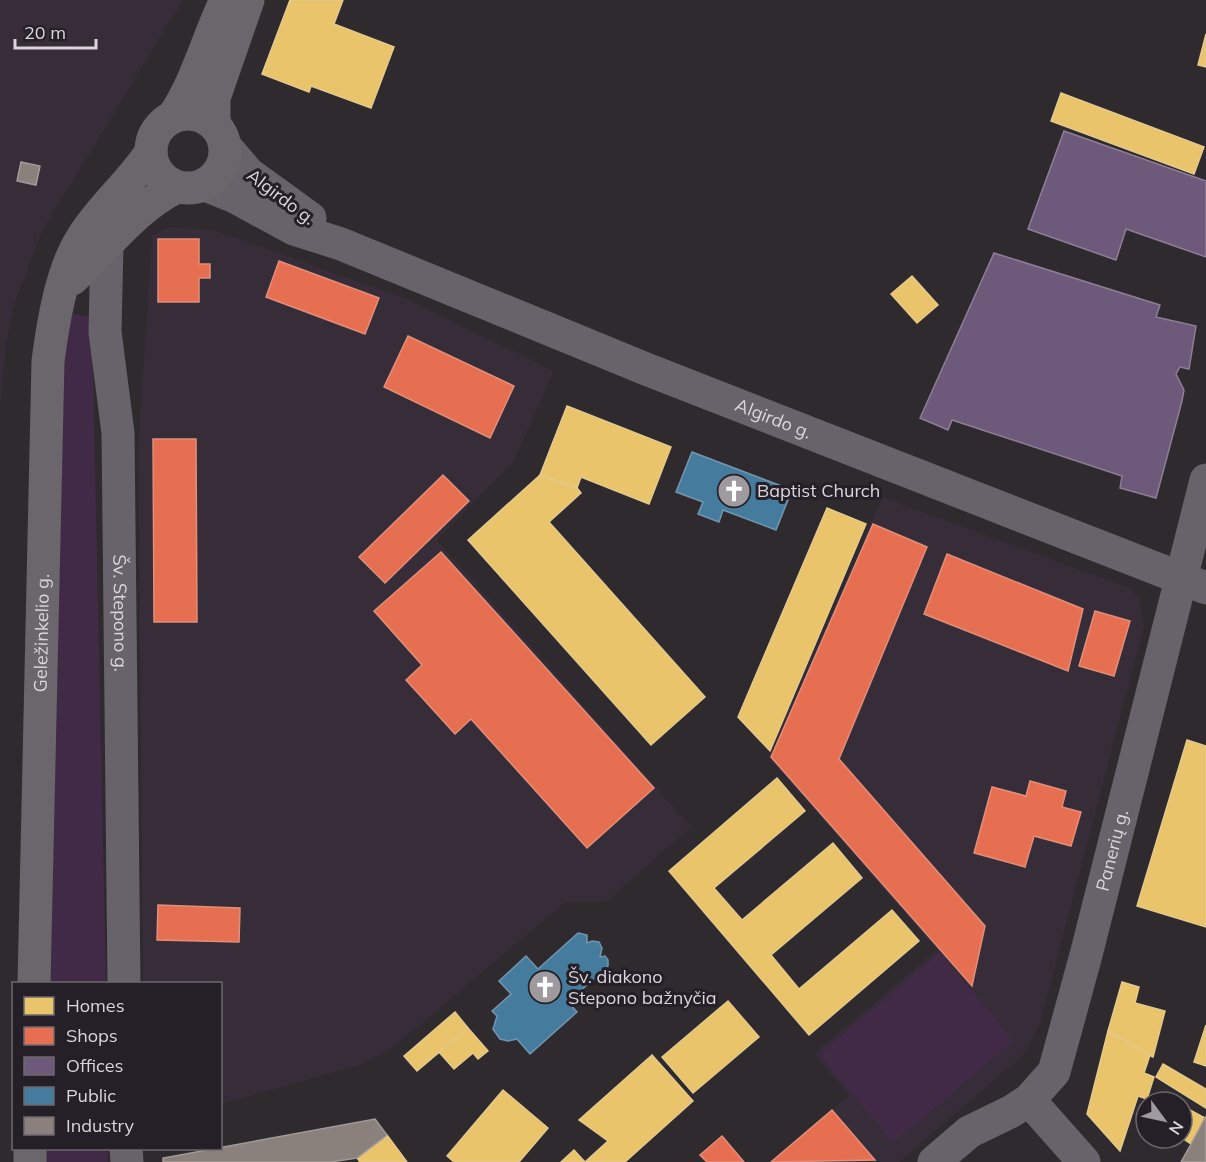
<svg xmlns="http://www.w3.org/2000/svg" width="1206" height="1162" font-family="Mulish,sans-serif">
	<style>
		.built { fill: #362d38 }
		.green { fill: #402a46 }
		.homes { fill: #e9c46a; stroke: #e4c98c; stroke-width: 1.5 }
		.shops { fill: #e76f51; stroke: #e38e7a; stroke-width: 1.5 }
		.offices { fill: #6d597a; stroke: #8e7e97; stroke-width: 1.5 }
		.public { fill: #457b9d; stroke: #7296b0; stroke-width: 1.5 }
		.industry { fill: #8a817c; stroke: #a29a98; stroke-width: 1.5 }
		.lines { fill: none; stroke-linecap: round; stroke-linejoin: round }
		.street { stroke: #68626a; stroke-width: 33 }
		.secondary { stroke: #6a666c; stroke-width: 33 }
		.labels { text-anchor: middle; stroke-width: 6; stroke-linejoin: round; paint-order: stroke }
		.street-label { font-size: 18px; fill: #dad6db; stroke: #251f27 }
		.poi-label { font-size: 18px; fill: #dad6db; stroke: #251f27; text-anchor: start }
	</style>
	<rect width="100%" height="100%" fill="#2e2a2e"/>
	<g class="built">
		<polygon points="0,0 183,0 41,233 15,303 6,344 0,409"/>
		<polygon points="170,227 214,230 407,299 554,371 514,461 437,540 691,827 606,902 566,902 390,1050 360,1065 221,1104 220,984 143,984 138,450 152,235"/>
		<polygon points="882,497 1127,587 1140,599 1144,627 1040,1024 1028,1047 1020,1058 899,1162 771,1162 849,1095 814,1054 937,950 768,757"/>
	</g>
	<g class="green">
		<polygon points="71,313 92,317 106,983 47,984 62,366"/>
		<polygon points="940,952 1014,1041 893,1143 819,1055"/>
		<rect x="43" y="1149" width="65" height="13"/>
	</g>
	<g class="homes">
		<polygon points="290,0 343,0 334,24 394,47 371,108 311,86 309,92 262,74"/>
		<polygon points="1206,34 1206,67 1198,65"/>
		<polygon points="1061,93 1204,147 1194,174 1051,121"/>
		<polygon points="912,276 938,305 917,323 891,294"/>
		<polygon points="567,406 671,447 649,504 581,477 577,488 540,475"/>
		<polygon points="540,475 577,488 581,493 549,522 705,697 651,745 468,540"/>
		<polygon points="827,508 866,524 770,751 738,717"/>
		<polygon points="1187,740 1206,746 1206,927 1137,906"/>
		<polygon points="777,778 805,811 714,888 742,920 833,843 862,878 771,955 799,989 892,910 919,941 809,1035 669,871"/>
		<polygon points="1122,982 1139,987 1135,1003 1165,1011 1153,1057 1108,1031"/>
		<polygon points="728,1001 759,1037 693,1093 662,1057"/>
		<polygon points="455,1012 468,1028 417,1071 404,1056"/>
		<polygon points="1206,1025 1206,1066 1194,1062"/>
		<polygon points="468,1028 488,1051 478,1059 473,1053 454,1069 439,1052"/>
		<polygon points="1108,1031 1150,1055 1144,1073 1154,1077 1147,1099 1138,1096 1120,1151 1087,1114"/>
		<polygon points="652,1055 693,1101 625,1162 585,1162 608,1141 579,1120"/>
		<polygon points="1163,1064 1206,1089 1206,1108 1156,1077"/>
		<polygon points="503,1090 548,1128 519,1162 454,1162 447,1156"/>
		<polygon points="1190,1110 1205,1118 1191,1144 1182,1138 1182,1125"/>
		<polygon points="387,1135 407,1162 360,1162 357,1158"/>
		<polygon points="574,1150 585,1162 561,1162"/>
	</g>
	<g class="shops">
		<polygon points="158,239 199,239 199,264 210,264 210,278 199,278 199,302 158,302"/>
		<polygon points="279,261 379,298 365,334 266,297"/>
		<polygon points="408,336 514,386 490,438 384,387"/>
		<polygon points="153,439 196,439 197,622 154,622"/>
		<polygon points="443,475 469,501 385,583 359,557"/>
		<polygon points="873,524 927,547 839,759 985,926 972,986 771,757"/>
		<polygon points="441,552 654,788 587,848 471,719 455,734 406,680 422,665 374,611"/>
		<polygon points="947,554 1083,609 1068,671 924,614"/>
		<polygon points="1095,611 1130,621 1114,676 1079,666"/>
		<polygon points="1030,781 1066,791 1062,807 1081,812 1071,846 1034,836 1025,867 974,853 992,787 1026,796"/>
		<polygon points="158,905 240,908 239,942 157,940"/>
		<polygon points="832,1110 875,1160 771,1162"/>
		<polygon points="722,1136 744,1162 707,1162 700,1155"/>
	</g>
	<g class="offices">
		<polygon points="1064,131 1206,181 1206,257 1126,229 1116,260 1028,229"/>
		<polygon points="994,253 1160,305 1156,317 1196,326 1189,369 1180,367 1176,374 1184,390 1182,401 1156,498 1120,488 1122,476 952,420 948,430 920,418"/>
	</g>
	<g class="public">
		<polygon points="692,452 792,490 776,530 723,510 719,522 698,514 703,502 676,492"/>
		<polygon points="578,933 587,935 587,943 592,941 599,942 602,948 600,957 605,956 608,960 608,966 568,1002 577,1012 530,1054 517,1039 508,1041 500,1039 493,1029 497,1016 492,1011 511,994 499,981 526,956 538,969"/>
	</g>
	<g class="industry">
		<polygon points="21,162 40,166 36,185 17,181"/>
		<polygon points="1206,1116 1206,1162 1181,1162 1191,1144"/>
		<polygon points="375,1119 387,1135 357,1158 331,1162 163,1162 163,1158"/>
	</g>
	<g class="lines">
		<g class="street">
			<polyline points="225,146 248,173 310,218"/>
			<path id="s1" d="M205 185 235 197 294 229 341 244 646 369 1206 588"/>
			<path id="s2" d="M107 244 105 332 118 433 124 984"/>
			<polyline points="1029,1100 1084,1162"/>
			<polyline points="126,1148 127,1162"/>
			<path id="s3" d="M934 1162 969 1132 1012 1111 1029 1100 1054 1072 1086 955 1206 480"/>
		</g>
		<g class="secondary">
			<circle cx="188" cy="151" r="37"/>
			<path d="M173 117C197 82 207 39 226 0"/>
			<polyline points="214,124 214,98 248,0"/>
			<path d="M72 279C107 247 134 208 177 187"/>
			<path id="s4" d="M34 984 48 361C53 323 61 271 82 238 101 207 130 184 151 152"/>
			<polyline points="30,1162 30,1148"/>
		</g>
	</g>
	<defs>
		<symbol id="church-disc" viewBox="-11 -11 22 22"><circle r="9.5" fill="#9e9a9e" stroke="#251f27"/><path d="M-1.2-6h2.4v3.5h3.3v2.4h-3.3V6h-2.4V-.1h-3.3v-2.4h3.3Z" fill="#fff"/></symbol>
	</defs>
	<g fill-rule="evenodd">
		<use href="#church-disc" x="715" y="472" width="38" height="38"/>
		<use href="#church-disc" x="526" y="968" width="38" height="38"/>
	</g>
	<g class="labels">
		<g class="street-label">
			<text transform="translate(281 197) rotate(37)" y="6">Algirdo g.</text>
			<text dy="6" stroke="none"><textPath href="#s1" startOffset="615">Algirdo g.</textPath></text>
			<text dy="6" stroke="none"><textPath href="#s2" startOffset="370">Šv. Stepono g.</textPath></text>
			<text dy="6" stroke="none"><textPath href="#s4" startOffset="351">Geležinkelio g.</textPath></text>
			<text dy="6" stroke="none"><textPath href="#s3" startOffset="381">Panerių g.</textPath></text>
		</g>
		<g class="poi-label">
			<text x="757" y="497">Baptist Church</text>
			<text x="568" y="983">Šv. diakono<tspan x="568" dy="21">Stepono bažnyčia</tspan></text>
		</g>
	</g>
	<rect x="12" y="982" width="210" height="168" fill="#251f27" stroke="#6d686f" stroke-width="1.5"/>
	<rect x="24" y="997" width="30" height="18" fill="#e9c46a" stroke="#6d686f" stroke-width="1.5"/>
	<text x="66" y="1012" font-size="18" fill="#dad6db">Homes</text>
	<rect x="24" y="1027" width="30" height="18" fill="#e76f51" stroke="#6d686f" stroke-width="1.5"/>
	<text x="66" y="1042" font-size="18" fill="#dad6db">Shops</text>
	<rect x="24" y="1057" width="30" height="18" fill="#6d597a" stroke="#6d686f" stroke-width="1.5"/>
	<text x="66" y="1072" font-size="18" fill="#dad6db">Offices</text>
	<rect x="24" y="1087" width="30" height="18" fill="#457b9d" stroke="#6d686f" stroke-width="1.5"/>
	<text x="66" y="1102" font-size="18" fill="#dad6db">Public</text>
	<rect x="24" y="1117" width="30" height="18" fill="#8a817c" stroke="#6d686f" stroke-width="1.5"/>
	<text x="66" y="1132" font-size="18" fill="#dad6db">Industry</text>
	<g transform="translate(1164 1120) rotate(123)"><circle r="28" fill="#251f27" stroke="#6d686f" stroke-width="1.5"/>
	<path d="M0-4.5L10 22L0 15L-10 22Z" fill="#9e9a9e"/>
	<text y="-9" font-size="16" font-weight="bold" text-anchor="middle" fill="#dad6db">N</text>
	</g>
	<path d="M15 39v9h81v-9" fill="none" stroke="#dad6db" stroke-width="3"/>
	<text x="24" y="39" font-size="18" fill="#dad6db" stroke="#251f27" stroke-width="4.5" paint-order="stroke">20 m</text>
</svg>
